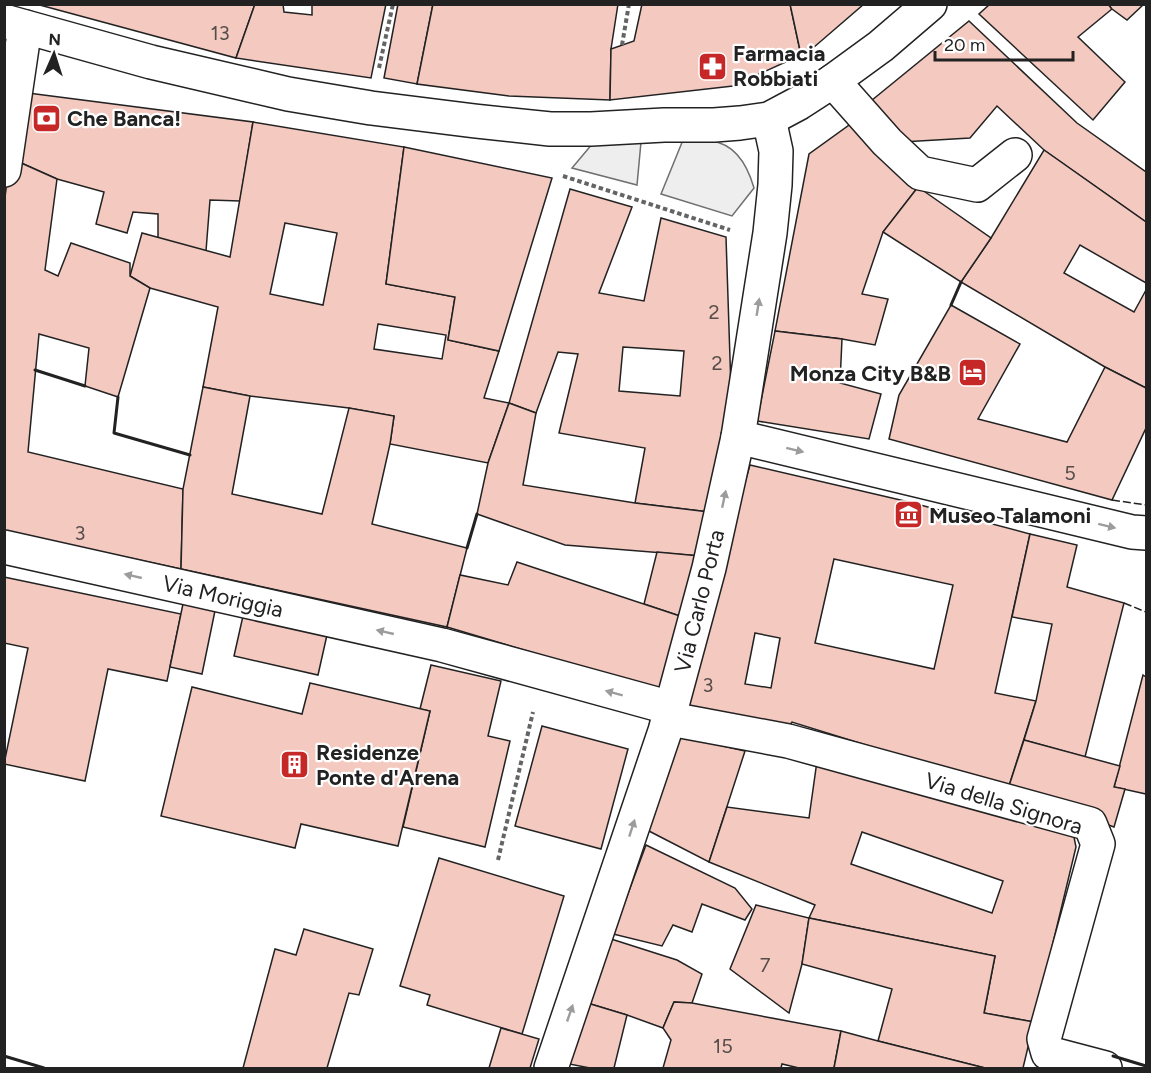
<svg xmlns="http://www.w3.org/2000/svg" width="1151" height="1073" font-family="Figtree,sans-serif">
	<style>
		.green { fill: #eee; stroke: #6f6f6f; stroke-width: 1.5 }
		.building { fill: #f3c9c0; stroke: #222; stroke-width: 1.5; fill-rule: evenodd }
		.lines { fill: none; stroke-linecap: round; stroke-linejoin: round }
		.minor-casing { stroke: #222; stroke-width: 36 }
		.path { stroke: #646464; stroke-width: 4; stroke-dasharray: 4.5 3; stroke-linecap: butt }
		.minor { stroke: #fff; stroke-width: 33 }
		.fence { stroke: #222; stroke-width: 1.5; stroke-dasharray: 8 3; stroke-linecap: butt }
		.wall { stroke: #222; stroke-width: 3 }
		.oneway { fill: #9c9c9c }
		.labels { text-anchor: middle; stroke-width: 4.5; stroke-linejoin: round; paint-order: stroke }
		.number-label { font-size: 20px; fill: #564c4a }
		.poi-label { font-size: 22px; font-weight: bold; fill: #222; stroke: #fff; text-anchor: start }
		.street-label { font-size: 22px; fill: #222; stroke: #fff }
	</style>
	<rect width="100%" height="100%" fill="#fff"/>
	<g class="green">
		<path d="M683 140C692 140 702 140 711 141 736 144 748 167 754 188L732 216 661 194Z"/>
		<polygon points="641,142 637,185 572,168 593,143"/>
	</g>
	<g class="building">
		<polygon points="36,4 255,4 236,58"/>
		<polygon points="255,4 283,4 284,12 312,15 312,4 386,4 371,78 236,58"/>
		<polygon points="398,4 433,4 417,84 384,78"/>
		<polygon points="433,4 618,4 611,49 610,100 509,96 417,84"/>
		<polygon points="642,4 790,4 801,55 733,86 610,100 611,49 634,41"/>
		<polygon points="790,4 864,4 813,48 801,55"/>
		<polygon points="990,4 1108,4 1112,9 1078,37 1125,82 1093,120 979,14"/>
		<polygon points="1108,4 1144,4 1127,20 1112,9"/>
		<polygon points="969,21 1077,123 1146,172 1146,222 1044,150 997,106 970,138 902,142 866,105"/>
		<polygon points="28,93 253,122 240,201 210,200 206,251 158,239 158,214 133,212 127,233 96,224 104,192 57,179 10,158"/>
		<path d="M253 122 404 147 386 284 455 297 448 340 499 351 484 398 509 403 488 463 390 444 394 416 349 408 250 396 203 387 218 307 150 288 130 276 142 233 230 257ZM285 223 337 233 323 305 270 294ZM378 324 446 335 442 359 374 349Z"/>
		<polygon points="852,123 918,187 883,232 862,294 888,299 875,345 842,339 775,331 809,154"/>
		<polygon points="404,147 552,178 499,351 448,340 455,297 386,284"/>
		<polygon points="1044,150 1146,222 1146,283 1080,245 1064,273 1134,312 1146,290 1146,388 1105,367 961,282 991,238"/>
		<polygon points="10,158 57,179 45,270 58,276 71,243 130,263 130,276 150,288 118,397 85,386 89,348 39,334 28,452 183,489 181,569 4,531 4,205"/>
		<polygon points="918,187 991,238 961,282 883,232"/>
		<path d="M570 189 632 207 599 293 644 301 661 218 726 237 731 389 709 512 635 503 645 448 559 433 578 354 558 352 536 413 509 403ZM623 347 684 351 680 396 619 391Z"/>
		<polygon points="951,305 1020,344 978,419 1067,442 1105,367 1146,388 1146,428 1112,500 889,439 899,395"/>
		<polygon points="775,331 842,339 840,383 881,394 869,439 757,421"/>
		<polygon points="203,387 250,396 232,494 322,514 349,408 394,416 390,444 372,524 467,548 447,627 181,569 183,489"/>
		<polygon points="509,403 536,413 523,485 635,503 709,512 700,556 565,545 477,514 488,463"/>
		<path d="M750 465 909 502 1030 534 995 693 1036 701 1008 789 792 722 785 731 680 705ZM834 559 953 585 934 669 815 643ZM755 633 780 638 771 688 745 684Z"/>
		<polygon points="1030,534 1077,545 1067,587 1124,603 1085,757 1024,740 1036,701 1052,624 1012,617"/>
		<polygon points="657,552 700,556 683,617 644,604"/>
		<polygon points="517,562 683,617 667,693 447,627 460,575 508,585"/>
		<polygon points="4,577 181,614 167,681 108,669 85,781 4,764 28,648 4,643"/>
		<polygon points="185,594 217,601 202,674 170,667"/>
		<polygon points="245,607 329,626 318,675 234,656"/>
		<polygon points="431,665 501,681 488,736 510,741 485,847 403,827 430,711 420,709"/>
		<polygon points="1143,675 1146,677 1146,794 1114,787"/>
		<polygon points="310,683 430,711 398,846 301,824 295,848 161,816 192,687 302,714"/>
		<polygon points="542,726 628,749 601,849 515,826"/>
		<polygon points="675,735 745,751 709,862 647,830"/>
		<polygon points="1024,740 1120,766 1114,787 1125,789 1114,827 1008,789"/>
		<path d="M817 761 1073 832 1076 847 1034 1022 984 1013 995 956 809 918 815 905 709 862 727 807 809 818ZM862 832 1003 881 992 913 851 864Z"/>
		<polygon points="646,845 735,888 752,909 745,920 702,904 692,932 673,925 662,946 613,934"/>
		<polygon points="439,858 564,896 522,1034 427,1005 430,995 400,986"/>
		<polygon points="756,905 809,918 802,964 789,1013 730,969"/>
		<polygon points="809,918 995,956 984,1013 1034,1022 1023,1068 985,1068 878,1041 892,989 802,964"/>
		<polygon points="304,929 373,949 359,995 349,993 327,1068 243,1068 275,949 296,955"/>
		<polygon points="608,938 677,960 702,974 692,1003 674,1002 663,1028 627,1015 584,1002"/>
		<polygon points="584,1002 627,1015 614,1068 590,1068 564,1063"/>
		<polygon points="674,1002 692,1003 841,1031 834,1068 799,1068 782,1064 781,1068 663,1068 671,1040 663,1028"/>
		<polygon points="501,1028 539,1039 530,1068 489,1068"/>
		<polygon points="841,1031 878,1041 985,1068 834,1068"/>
	</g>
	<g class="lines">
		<defs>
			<g id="minor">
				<polyline points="4,21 151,62 288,94 371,108 475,121 550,129 591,129 664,125 714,125 740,123 769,119 799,103 833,81 881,46 930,4"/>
				<polyline points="833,81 887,142 920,173 977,185 1015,155"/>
				<polyline points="4,170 25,27"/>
				<polyline points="738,437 1132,532 1146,533"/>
				<polyline points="4,547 442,645 671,708"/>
				<polyline points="668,718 681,721 788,741 1090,824 1098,844 1044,1039 1048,1053 1105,1068"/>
				<polyline points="551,1068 665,731 709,568 738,437 770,233 775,185 776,151 769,119"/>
			</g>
		</defs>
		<use href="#minor" class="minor-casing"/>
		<g class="path">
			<polyline points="622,45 629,4"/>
			<polyline points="379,68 393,4"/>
			<polyline points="563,176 730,230"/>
			<polyline points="498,860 533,712"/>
		</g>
		<use href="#minor" class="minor"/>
		<g class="fence">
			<polyline points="1112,500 1146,505"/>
			<polyline points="1124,603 1146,612"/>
		</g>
		<g class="wall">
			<polyline points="951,305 961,282"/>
			<polyline points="35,370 85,386"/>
			<polyline points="118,397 114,433 190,455"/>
			<polyline points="467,548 477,514"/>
			<polyline points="4,1056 44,1068"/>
			<polyline points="1113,1056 1146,1066"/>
		</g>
	</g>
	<defs><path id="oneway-solid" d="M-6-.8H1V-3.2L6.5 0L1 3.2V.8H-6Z" transform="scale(1.5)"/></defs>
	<g class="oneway">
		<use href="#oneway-solid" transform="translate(758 307) rotate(-81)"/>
		<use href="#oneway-solid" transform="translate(795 450) rotate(14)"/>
		<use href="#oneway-solid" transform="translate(724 499) rotate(-78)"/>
		<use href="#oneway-solid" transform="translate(1107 526) rotate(14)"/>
		<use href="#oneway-solid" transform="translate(133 576) rotate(-167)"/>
		<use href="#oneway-solid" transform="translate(385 632) rotate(-167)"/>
		<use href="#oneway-solid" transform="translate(614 693) rotate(-165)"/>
		<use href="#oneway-solid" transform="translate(632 828) rotate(-72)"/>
		<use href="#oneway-solid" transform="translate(570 1013) rotate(-71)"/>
	</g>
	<defs>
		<symbol id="pharmacy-square" viewBox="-11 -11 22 22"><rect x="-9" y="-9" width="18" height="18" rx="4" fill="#c62828" stroke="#fff"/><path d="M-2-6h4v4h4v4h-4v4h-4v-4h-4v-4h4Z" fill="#fff"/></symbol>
		<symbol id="bank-square" viewBox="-11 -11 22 22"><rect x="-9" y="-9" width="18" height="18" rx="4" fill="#c62828" stroke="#fff"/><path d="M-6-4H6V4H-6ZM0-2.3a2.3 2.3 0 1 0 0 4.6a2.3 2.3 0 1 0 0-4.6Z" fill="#fff"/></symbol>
		<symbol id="hotel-square" viewBox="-11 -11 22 22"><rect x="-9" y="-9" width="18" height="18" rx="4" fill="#c62828" stroke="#fff"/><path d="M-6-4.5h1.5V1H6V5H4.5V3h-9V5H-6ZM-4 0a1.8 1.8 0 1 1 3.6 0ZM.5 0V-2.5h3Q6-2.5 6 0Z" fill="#fff"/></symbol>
		<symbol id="museum-square" viewBox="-11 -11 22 22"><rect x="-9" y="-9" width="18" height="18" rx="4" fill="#c62828" stroke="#fff"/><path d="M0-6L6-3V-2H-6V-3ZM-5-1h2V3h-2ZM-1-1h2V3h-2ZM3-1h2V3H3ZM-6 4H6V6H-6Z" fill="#fff"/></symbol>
		<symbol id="building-square" viewBox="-11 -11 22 22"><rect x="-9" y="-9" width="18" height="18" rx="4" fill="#c62828" stroke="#fff"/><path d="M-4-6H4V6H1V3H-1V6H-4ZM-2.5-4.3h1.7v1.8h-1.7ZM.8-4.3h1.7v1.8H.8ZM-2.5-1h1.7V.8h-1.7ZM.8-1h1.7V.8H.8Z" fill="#fff"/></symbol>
	</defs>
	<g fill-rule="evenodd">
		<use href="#pharmacy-square" x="696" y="50" width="33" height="33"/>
		<use href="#bank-square" x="30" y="102" width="33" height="33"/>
		<use href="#hotel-square" x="956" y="356" width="33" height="33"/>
		<use href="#museum-square" x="892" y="498" width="33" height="33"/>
		<use href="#building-square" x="278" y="748" width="33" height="33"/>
	</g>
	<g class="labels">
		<g class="number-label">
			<text x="220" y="40">13</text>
			<text x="714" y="319">2</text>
			<text x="717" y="370">2</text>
			<text x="1070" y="480">5</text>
			<text x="80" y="540">3</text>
			<text x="708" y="692">3</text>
			<text x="765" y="972">7</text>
			<text x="723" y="1053">15</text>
		</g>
		<g class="poi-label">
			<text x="733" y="61">Farmacia<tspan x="733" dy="25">Robbiati</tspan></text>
			<text x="67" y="126">Che Banca!</text>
			<text x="951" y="381" text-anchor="end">Monza City B&amp;B</text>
			<text x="929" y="523">Museo Talamoni</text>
			<text x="316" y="760">Residenze<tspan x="316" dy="25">Ponte d'Arena</tspan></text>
		</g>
		<g class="street-label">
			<text transform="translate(223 596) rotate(13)" y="8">Via Moriggia</text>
			<text transform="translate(699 601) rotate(-76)" y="8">Via Carlo Porta</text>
			<text transform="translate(1004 803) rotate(17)" y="8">Via della Signora</text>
		</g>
	</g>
	<rect width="1151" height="1073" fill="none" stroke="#222222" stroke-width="12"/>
	<g transform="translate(54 54) rotate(3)" stroke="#ffffff" stroke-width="4.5" paint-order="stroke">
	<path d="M0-4.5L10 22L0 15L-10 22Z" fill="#222222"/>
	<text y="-9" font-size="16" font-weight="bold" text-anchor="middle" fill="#222222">N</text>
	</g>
	<path d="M935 51v9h138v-9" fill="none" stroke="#222222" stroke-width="3"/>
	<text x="944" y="51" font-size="18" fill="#222222" stroke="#ffffff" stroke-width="4.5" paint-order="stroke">20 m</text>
</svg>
